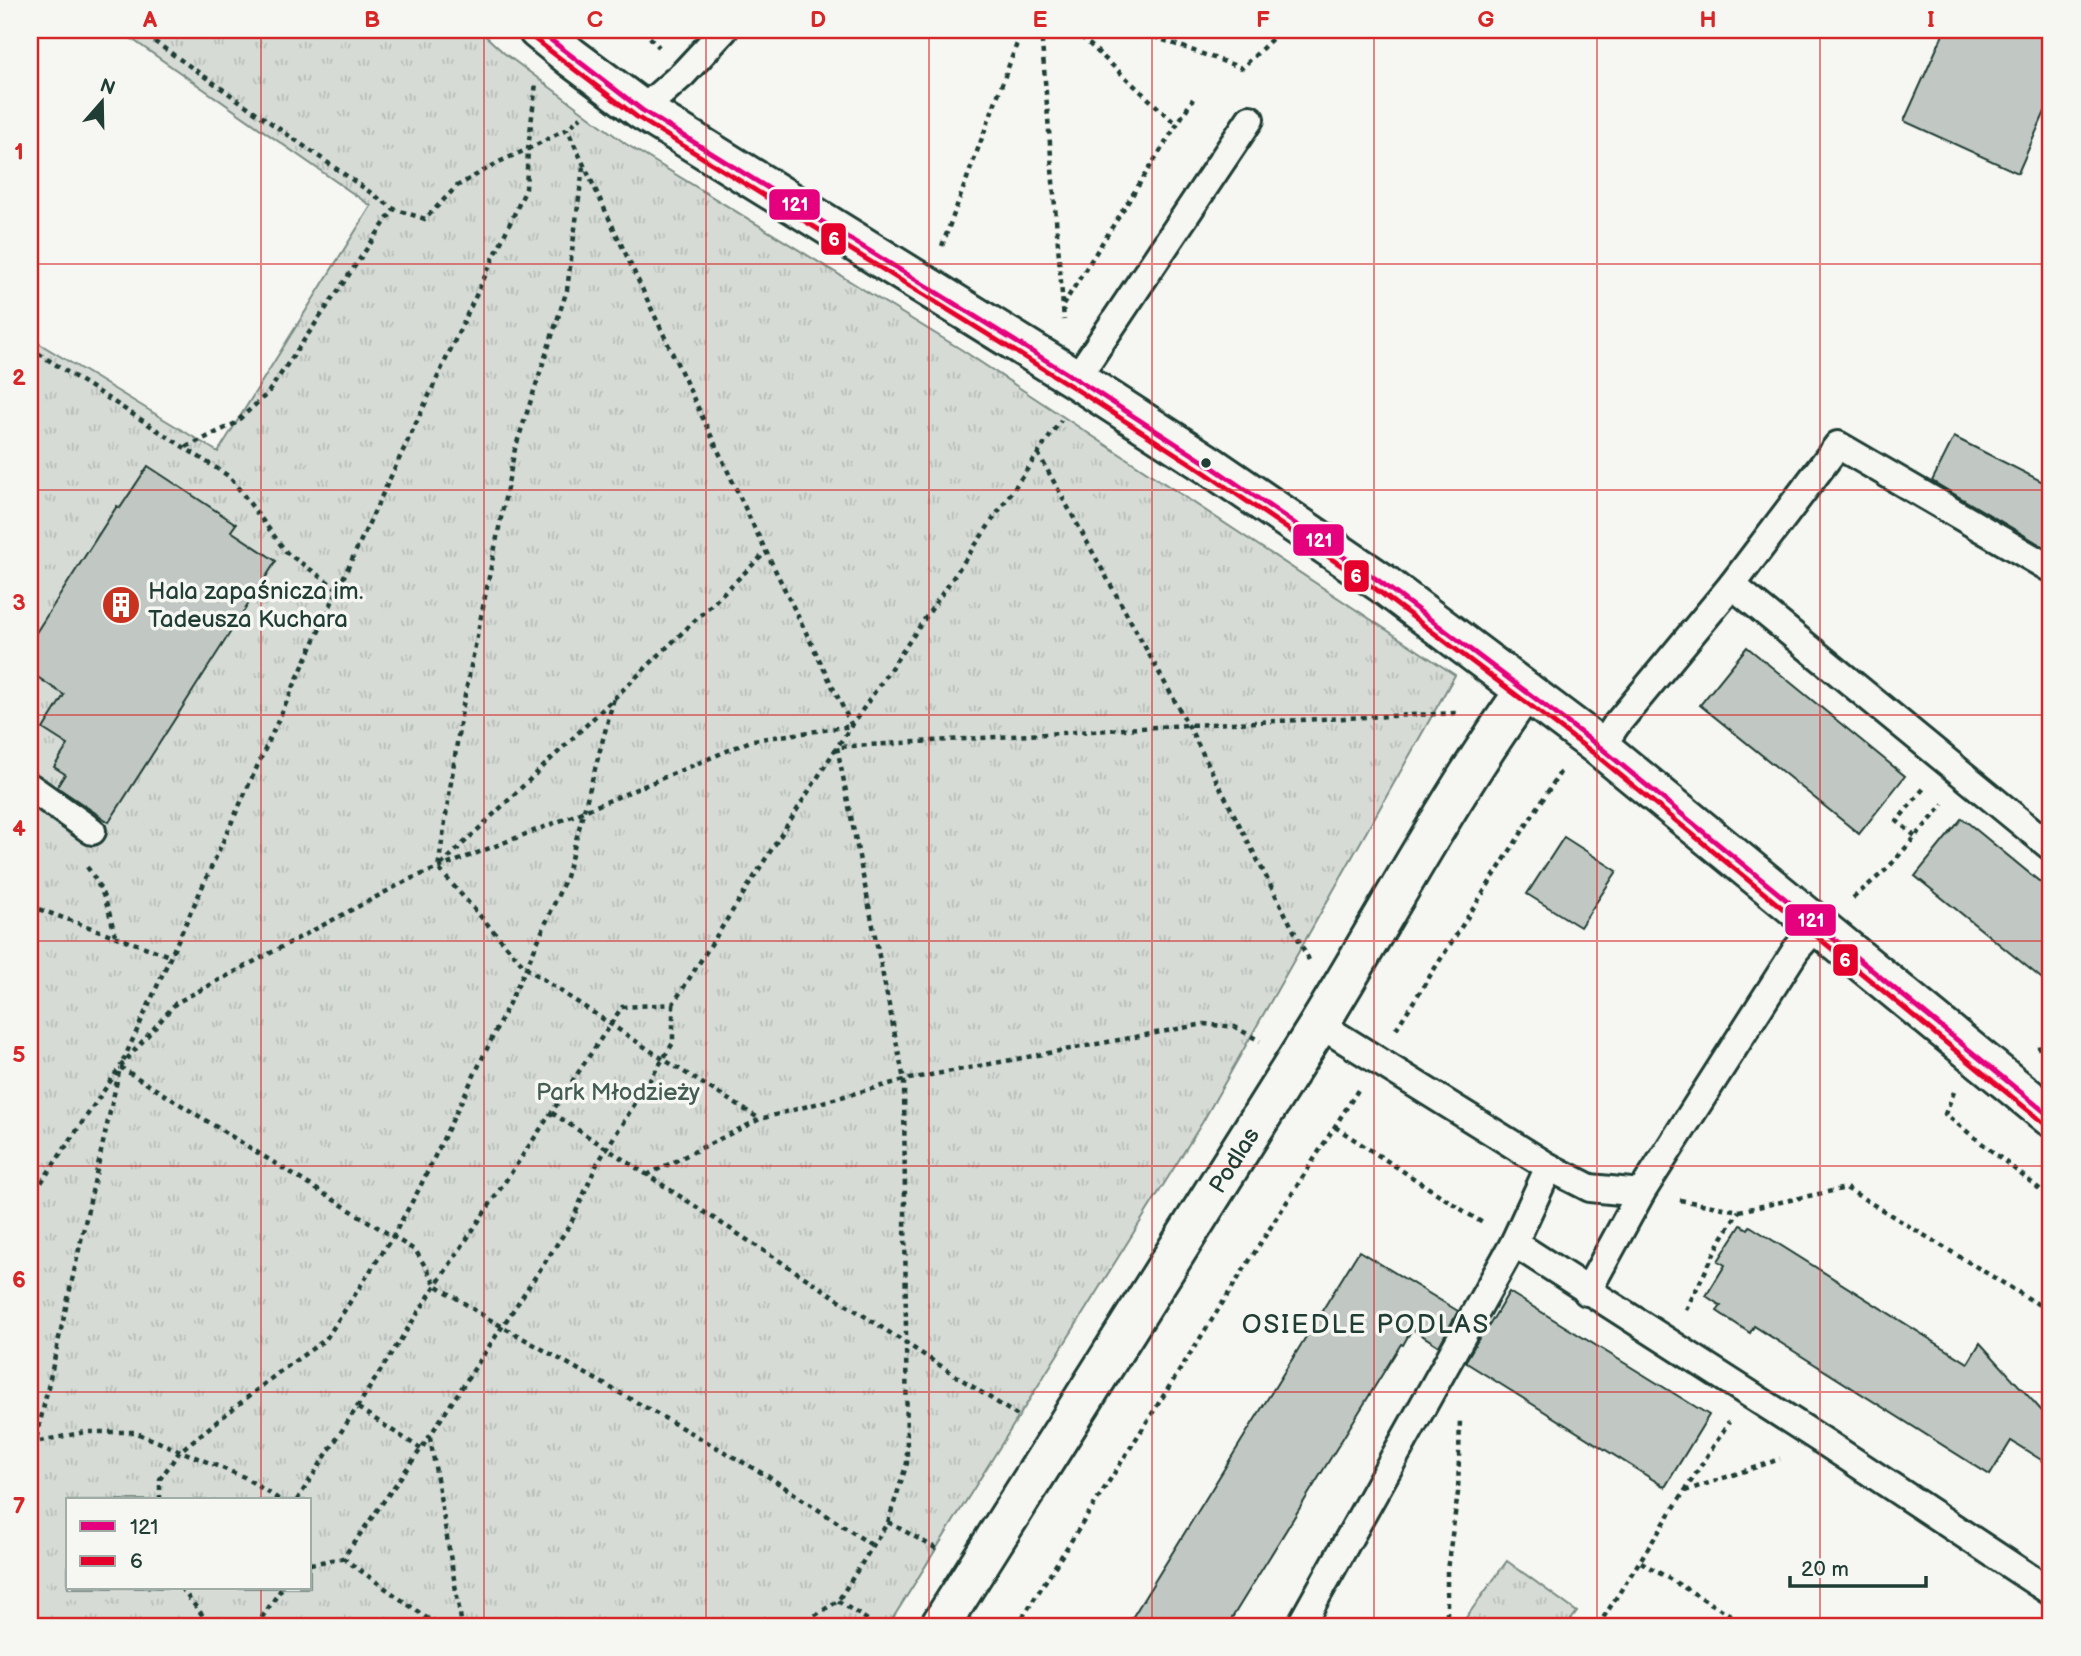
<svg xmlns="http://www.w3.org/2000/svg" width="2081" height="1656" font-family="'Balsamiq Sans',sans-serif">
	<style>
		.park { fill: url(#park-tufts); stroke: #7a8c85; stroke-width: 2; fill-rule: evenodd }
		.building { fill: #c1c8c3; stroke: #1f3d34; stroke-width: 2 }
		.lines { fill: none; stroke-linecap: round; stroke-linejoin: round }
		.lane-casing { stroke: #1f3d34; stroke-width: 32 }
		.street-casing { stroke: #1f3d34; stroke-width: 44 }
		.secondary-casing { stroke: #1f3d34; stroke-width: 44 }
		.path { stroke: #1f3d34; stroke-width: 4.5; stroke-dasharray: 5 5; stroke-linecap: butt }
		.lane { stroke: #f6f6f2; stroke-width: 26 }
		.street { stroke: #f6f6f2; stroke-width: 38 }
		.secondary { stroke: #f6f6f2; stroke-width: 38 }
		.bus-1-casing { stroke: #f6f6f2; stroke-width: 10 }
		.bus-2-casing { stroke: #f6f6f2; stroke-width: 10 }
		.bus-1 { stroke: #e5007d; stroke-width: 5 }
		.bus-2 { stroke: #e4002b; stroke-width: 5 }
		.grid { fill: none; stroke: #d62828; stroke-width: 2; stroke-opacity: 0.55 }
		.bus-dot { fill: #1f3d34; stroke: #f6f6f2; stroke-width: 2.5 }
		.labels { text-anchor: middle; stroke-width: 7; stroke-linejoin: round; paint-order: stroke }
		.poi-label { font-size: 24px; fill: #1f3d34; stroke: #f6f6f2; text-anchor: start }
		.park-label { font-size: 24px; fill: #445d54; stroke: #f6f6f2 }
		.street-label { font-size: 24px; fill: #1f3d34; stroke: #f6f6f2 }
		.neighbourhood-label { font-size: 26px; letter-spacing: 2px; fill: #1f3d34; stroke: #f6f6f2 }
		.line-badge { stroke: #f6f6f2; stroke-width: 2.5 }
		.badge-label { font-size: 19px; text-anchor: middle; font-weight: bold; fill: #fff }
		.neatline { fill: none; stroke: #d62828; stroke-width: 2.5 }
		.grid-label { font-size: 23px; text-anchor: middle; font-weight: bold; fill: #d62828 }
	</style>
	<defs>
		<pattern id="park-tufts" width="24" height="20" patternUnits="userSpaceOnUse" patternTransform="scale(1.75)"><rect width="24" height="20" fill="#d6dbd6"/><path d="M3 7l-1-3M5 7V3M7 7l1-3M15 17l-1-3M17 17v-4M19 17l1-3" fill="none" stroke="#b7bdb8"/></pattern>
	</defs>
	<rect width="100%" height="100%" fill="#f6f6f2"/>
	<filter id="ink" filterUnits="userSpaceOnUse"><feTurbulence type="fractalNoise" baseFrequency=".0143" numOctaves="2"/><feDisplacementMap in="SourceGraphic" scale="14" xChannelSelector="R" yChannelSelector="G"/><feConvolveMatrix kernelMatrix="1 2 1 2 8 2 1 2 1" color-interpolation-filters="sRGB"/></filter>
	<g filter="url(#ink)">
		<g class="park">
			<path d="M119 30H479L504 53 626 144 962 350 1455 675 1202 1123 888 1626H30V338L218 452 371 206ZM68 1500H310V1588H68Z"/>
			<polygon points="1507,1561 1577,1612 1566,1626 1460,1626"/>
		</g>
		<g class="building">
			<polygon points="1945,30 2051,30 2051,98 2018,173 1904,121"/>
			<polygon points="1954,437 2051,486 2051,551 1932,481"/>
			<polygon points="148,466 236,524 231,531 276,561 109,822 57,787 65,774 54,767 68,745 43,729 64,695 30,672 30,642 117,506 120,508"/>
			<polygon points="1747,647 1905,776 1859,834 1700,705"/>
			<polygon points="1962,818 2051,891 2051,986 1915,876"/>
			<polygon points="1564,837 1617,871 1580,927 1527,894"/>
			<polygon points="1741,1225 1748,1229 1750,1226 1968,1363 1980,1343 2051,1421 2051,1466 2011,1441 1990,1475 1754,1326 1750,1333 1717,1311 1721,1306 1706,1296 1725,1265 1718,1261"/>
			<polygon points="1359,1251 1458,1311 1439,1346 1412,1329 1403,1345 1401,1344 1227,1626 1127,1626"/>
			<polygon points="1509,1292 1709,1415 1665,1487 1465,1362 1485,1328 1487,1329"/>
		</g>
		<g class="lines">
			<defs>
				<g id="lane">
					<polyline points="642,110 683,74 724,30"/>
					<polyline points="1076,379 1250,119"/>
					<polyline points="1732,585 2051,847"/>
					<polyline points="1601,748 1616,725 1732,585 1838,445 2051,569"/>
					<polyline points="30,787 92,831"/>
					<polyline points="1549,1167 1590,1188 1641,1193 1796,950 1817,926"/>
					<polyline points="1514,1243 1826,1443 2051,1592"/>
					<polyline points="1587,1292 1641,1193"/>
					<polyline points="1300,1626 1514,1243 1549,1167 1319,1024"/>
				</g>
				<g id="street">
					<path id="s1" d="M940 1626C1066 1426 1193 1227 1318 1026 1387 914 1448 798 1525 691"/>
				</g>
				<polyline id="secondary" points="538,30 571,57 642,110 1076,379 1209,465 1382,583 1601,748 2051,1117"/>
			</defs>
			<use href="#lane" class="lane-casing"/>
			<use href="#street" class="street-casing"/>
			<use href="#secondary" class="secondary-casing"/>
			<g class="path">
				<polyline points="138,30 394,209 425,219 457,186 501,161 528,149 536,83"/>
				<polyline points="643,30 659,47"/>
				<polyline points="1041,30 1064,320"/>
				<polyline points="1074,30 1177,125"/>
				<polyline points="1135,30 1242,68 1281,30"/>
				<polyline points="583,167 567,290 515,449 462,710 438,868 526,968 663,1059 760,1119"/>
				<polyline points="942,246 1022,30"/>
				<polyline points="1063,305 1193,99"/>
				<polyline points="30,348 230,477 287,553 338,589"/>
				<polyline points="186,447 234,424 267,394 394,209"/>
				<polyline points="1038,453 1188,725 1309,960"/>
				<polyline points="1915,836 1897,821 1924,788"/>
				<polyline points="441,865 766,552"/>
				<path d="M87 867C103 888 109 910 115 935"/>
				<polyline points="1853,898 1888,868 1944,804"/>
				<polyline points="30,906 170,956"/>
				<polyline points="1396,1029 1561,771"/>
				<polyline points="2037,1048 2051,1046"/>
				<polyline points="123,1061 338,589 526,189 528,149 567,129 581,117"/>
				<polyline points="120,1067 416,1251 436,1285 487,1318 769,1477 873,1546"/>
				<polyline points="1954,1092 1945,1114 2051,1198"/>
				<polyline points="552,1113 1021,1418"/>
				<polyline points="1335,1127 1484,1224"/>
				<polyline points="647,1175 760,1119 904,1080 1204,1024 1235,1027 1260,1041"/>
				<polyline points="30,1199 120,1067 176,1003 410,879 570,817 753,740 852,726 754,527 567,129"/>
				<polyline points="1680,1200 1739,1211 1846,1188 2051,1312"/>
				<polyline points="1686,1310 1722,1238 1739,1211"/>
				<polyline points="358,1408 421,1449"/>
				<polyline points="430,1437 462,1626"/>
				<polyline points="30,1443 85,1432 134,1432 244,1477 280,1500"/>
				<polyline points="30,1467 119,1072"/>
				<polyline points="1685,1491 1780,1459"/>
				<polyline points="160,1500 160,1479 180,1451 278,1373 326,1339 393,1236 418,1191 526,968 566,877 614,698"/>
				<polyline points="297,1500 436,1285 622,1007 673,1004 837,747 1061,420"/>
				<polyline points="888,1522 939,1550"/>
				<polyline points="343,1558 438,1626"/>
				<polyline points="1641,1562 1749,1626"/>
				<polyline points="310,1564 343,1558 421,1449 571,1223 597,1164 673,1043 673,1004"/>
				<polyline points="181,1588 211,1626"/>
				<polyline points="838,1601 877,1626"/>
				<polyline points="256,1626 282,1588"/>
				<polyline points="798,1626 838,1601 888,1522 907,1463 904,1080 837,747 1188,725 1457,713"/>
				<polyline points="1017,1626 1358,1090"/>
				<polyline points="1447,1626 1447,1570 1458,1493 1460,1418"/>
				<polyline points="1598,1626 1729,1422"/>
			</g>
			<use href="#lane" class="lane"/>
			<use href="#street" class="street"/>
			<use href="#secondary" class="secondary"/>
			<defs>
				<polyline id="bus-1" points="538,30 642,110 1076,379 1209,465 1382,583 1601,748 2051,1117"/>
				<polyline id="bus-2" points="532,37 637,117 1071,386 1204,472 1377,590 1596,755 2045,1124"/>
			</defs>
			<use href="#bus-1" class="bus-1-casing"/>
			<use href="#bus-2" class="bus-2-casing"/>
			<use href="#bus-1" class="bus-1"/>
			<use href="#bus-2" class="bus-2"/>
		</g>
	</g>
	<path class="grid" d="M261 30V1500M484 30V1626M706 30V1626M929 30V1626M1152 30V1626M1374 30V1626M1597 30V1626M1820 30V1626M30 264H2051M30 490H2051M30 715H2051M30 941H2051M30 1166H2051M30 1392H2051M261 1588V1626"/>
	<defs>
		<symbol id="building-disc" viewBox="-11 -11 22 22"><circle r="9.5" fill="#c8321e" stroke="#f6f6f2"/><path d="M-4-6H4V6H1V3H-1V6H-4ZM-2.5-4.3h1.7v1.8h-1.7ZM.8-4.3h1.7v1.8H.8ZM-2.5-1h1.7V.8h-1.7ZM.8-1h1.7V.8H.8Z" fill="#fff"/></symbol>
	</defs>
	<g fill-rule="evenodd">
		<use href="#building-disc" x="99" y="583" width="44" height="44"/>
	</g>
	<circle class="bus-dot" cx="1206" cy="463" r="6"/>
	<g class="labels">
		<g class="poi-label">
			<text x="148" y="599">Hala zapaśnicza im.<tspan x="148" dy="28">Tadeusza Kuchara</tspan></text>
		</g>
		<g class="park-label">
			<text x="618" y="1100">Park Młodzieży</text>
		</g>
		<g class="street-label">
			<text dy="8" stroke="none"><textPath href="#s1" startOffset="551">Podlas</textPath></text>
		</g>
		<g class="neighbourhood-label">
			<text x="1366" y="1333">OSIEDLE PODLAS</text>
		</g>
	</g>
	<g class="line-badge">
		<rect x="768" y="188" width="53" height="33" rx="7" fill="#e5007d"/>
		<rect x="820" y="222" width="27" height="34" rx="7" fill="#e4002b"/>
		<rect x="1292" y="523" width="53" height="34" rx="7" fill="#e5007d"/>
		<rect x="1343" y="559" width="27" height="34" rx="7" fill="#e4002b"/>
		<rect x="1784" y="903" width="53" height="34" rx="7" fill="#e5007d"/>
		<rect x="1832" y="943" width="27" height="34" rx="7" fill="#e4002b"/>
	</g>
	<g class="badge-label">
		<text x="795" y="211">121</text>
		<text x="834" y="246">6</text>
		<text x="1319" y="547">121</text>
		<text x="1356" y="583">6</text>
		<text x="1811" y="927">121</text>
		<text x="1845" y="967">6</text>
	</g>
	<rect width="2081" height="1656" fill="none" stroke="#f6f6f2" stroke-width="77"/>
	<rect x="66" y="1498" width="245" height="91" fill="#f6f6f2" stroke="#a0aca6" stroke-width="2"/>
	<rect x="80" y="1521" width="35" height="10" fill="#e5007d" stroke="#a0aca6" stroke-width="2"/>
	<text x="130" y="1534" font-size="21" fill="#1f3d34">121</text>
	<rect x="80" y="1556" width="35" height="10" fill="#e4002b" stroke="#a0aca6" stroke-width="2"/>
	<text x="130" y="1568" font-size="21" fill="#1f3d34">6</text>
	<g transform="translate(102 102) rotate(20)" stroke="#f6f6f2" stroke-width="5" paint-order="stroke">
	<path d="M0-5L12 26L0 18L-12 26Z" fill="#1f3d34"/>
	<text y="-10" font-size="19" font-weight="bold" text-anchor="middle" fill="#1f3d34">N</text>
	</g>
	<path d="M1790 1576v10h136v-10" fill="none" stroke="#1f3d34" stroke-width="3.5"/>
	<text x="1801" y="1576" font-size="21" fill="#1f3d34" stroke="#f6f6f2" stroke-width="5" paint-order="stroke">20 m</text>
	<rect x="38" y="38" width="2004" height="1580" class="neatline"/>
	<g class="grid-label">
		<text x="150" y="27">A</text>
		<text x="372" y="27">B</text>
		<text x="595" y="27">C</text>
		<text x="818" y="27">D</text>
		<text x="1040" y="27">E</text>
		<text x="1263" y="27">F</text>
		<text x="1486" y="27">G</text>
		<text x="1708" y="27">H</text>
		<text x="1931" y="27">I</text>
		<text x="19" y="159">1</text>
		<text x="19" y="385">2</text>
		<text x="19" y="610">3</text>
		<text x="19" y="836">4</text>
		<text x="19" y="1062">5</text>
		<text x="19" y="1287">6</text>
		<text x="19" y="1513">7</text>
	</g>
</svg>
